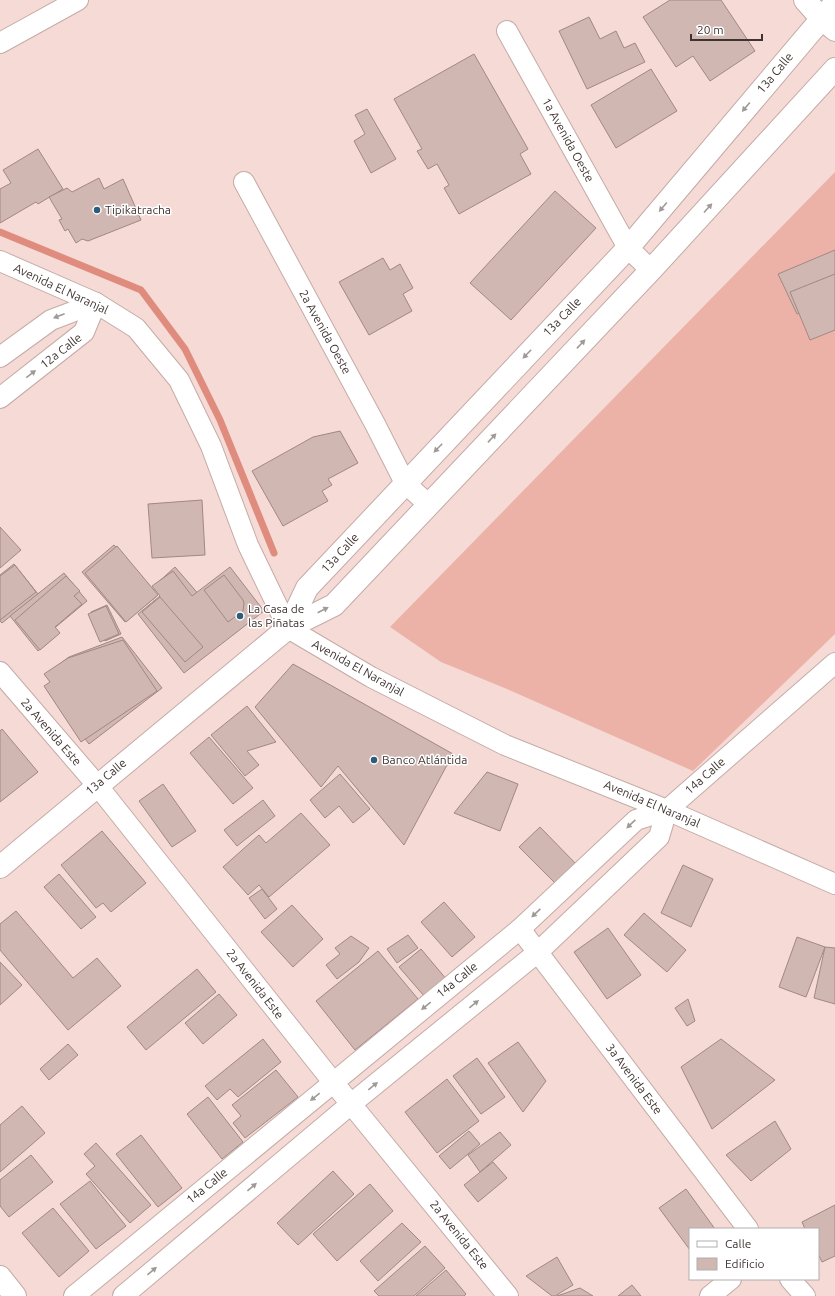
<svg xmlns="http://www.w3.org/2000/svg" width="835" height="1296" font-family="Ubuntu,sans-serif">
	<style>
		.grass { fill: #edb2a7 }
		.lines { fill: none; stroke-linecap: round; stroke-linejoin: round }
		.stream { stroke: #df8c7e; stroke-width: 7 }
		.building { fill: #d1b7b2; stroke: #a18883 }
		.street-casing { stroke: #c5aba6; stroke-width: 22 }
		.secondary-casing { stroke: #c5aba6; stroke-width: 24 }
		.street { stroke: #fff; stroke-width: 20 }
		.secondary { stroke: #fff; stroke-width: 22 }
		.oneway { fill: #9f9a98 }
		.poi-dot { fill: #2e5c7b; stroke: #fff; stroke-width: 1.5 }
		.labels { text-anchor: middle; stroke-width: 3; stroke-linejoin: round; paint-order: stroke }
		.street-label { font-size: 12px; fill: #3f3432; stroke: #fff }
		.poi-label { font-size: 12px; fill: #3f3432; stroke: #fff; text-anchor: start }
	</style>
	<rect width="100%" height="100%" fill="#f5dad5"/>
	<polygon class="grass" points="835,172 835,634 693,771 507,689 441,662 390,627"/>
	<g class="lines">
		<polyline class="stream" points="0,232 141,290 185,349 220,420 274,553"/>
	</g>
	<g class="building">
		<polygon points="670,0 721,0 755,51 710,81 693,56 676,67 643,17"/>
		<polygon points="589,17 600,39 616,31 624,48 635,43 645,62 587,89 559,31"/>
		<polygon points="474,54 528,149 520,154 531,174 459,214 444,188 449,185 437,164 428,169 417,151 422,149 394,99"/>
		<polygon points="651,69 677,111 616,148 591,105"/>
		<polygon points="367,109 396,159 371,173 354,141 365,134 355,115"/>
		<polygon points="38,149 63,189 38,204 36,202 0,223 0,189 11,183 3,170"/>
		<polygon points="99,178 104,189 123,179 141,220 88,241 82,239 76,243 68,229 65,231 59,220 62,219 49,197 67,188 72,192"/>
		<polygon points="555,191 596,228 511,320 470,283"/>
		<polygon points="835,250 835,300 797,314 778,274"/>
		<polygon points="383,258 390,270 400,264 413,288 403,294 412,311 369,335 339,282"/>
		<polygon points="835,274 835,330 810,340 790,292"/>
		<polygon points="340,431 358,463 328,479 332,485 322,491 328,501 283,526 252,471 313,437"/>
		<polygon points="202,500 205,555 152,558 148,504"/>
		<polygon points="0,527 21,550 0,568"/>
		<polygon points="114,545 157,596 125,622 82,572"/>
		<polygon points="117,546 158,595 126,622 85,573"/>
		<polygon points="14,564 38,594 2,623 0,621 0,575"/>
		<polygon points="15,565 36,592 0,620 0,576"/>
		<polygon points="175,567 221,620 206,633 200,626 194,631 154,586"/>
		<polygon points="230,567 264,611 184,673 138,614 160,596 152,586 173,571 192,596"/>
		<polygon points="64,573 87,601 51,631 56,636 38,651 10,616"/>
		<polygon points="224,575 243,600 244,603 243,611 228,622 204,590"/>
		<polygon points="66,576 80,591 74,596 82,604 55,627 60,633 40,650 15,620"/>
		<polygon points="160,597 203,647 185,662 142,612"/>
		<polygon points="107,605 121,634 105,641 91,612"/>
		<polygon points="106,606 119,634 100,642 88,614"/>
		<polygon points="122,637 162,688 89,744 46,688 52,683 45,675 69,657"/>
		<polygon points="123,640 157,691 81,742 44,686 50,682 44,674 68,658"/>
		<polygon points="293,664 453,754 404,845 338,766 321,787 255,707"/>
		<polygon points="247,706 276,742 247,751 259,765 245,776 211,735"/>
		<polygon points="2,729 38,772 0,802 0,731"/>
		<polygon points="209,737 253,788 233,804 190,753"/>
		<polygon points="487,772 518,784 500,831 454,813"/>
		<polygon points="340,774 370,809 353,823 339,806 325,818 310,800"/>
		<polygon points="163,784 196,831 172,847 139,801"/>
		<polygon points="263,800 275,816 237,846 224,830"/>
		<polygon points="301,813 330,845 269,897 259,885 248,895 223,867 259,835 266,843"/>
		<polygon points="540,827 577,865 557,885 519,847"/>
		<polygon points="102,831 146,883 111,912 103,903 96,908 61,865"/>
		<polygon points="683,865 713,879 691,927 661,913"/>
		<polygon points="59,874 96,917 81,929 44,887"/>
		<polygon points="262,889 277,909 265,919 249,898"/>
		<polygon points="444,902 475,937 452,957 421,922"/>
		<polygon points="292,905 323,939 293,967 261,932"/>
		<polygon points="16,911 73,978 97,958 121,986 68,1030 0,950 0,924"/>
		<polygon points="644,913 686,950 667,972 624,935"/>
		<polygon points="608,928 641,975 607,999 574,952"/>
		<polygon points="408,935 418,948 397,963 387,949"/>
		<polygon points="351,936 369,948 359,962 337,979 326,965 340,954 335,948"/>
		<polygon points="797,937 825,947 806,997 779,987"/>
		<polygon points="825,947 835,948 835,1004 814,998"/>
		<polygon points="421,949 447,980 425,997 399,967"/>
		<polygon points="378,951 418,999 355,1050 316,1001"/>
		<polygon points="0,962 22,985 0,1005"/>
		<polygon points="197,969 216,992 146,1050 127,1027"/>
		<polygon points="219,994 237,1015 203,1044 185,1023"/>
		<polygon points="688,999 695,1021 687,1026 675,1008"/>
		<polygon points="263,1039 281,1062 238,1097 230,1089 217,1100 205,1086"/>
		<polygon points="721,1039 775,1080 712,1129 681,1067"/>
		<polygon points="518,1042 546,1081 523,1112 488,1063"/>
		<polygon points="68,1044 78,1055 49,1080 40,1069"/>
		<polygon points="477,1058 505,1097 481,1114 453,1076"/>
		<polygon points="276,1070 298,1097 245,1138 233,1123 241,1116 232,1105"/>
		<polygon points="447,1079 479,1121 437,1153 405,1112"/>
		<polygon points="208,1097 243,1142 222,1159 187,1114"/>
		<polygon points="22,1106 45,1133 0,1172 0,1125"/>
		<polygon points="775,1121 791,1149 751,1181 726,1155"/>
		<polygon points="469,1131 480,1144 450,1169 439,1156"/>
		<polygon points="500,1132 511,1145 480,1172 468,1155"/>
		<polygon points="141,1135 182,1188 158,1207 116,1154"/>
		<polygon points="96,1143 151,1205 130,1223 86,1174 95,1166 84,1154"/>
		<polygon points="31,1155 53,1182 9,1217 0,1206 0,1180"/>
		<polygon points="493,1162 507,1178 478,1202 464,1185"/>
		<polygon points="333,1171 354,1194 298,1245 277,1223"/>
		<polygon points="90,1181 126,1226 96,1249 60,1204"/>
		<polygon points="370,1184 393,1211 337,1261 313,1234"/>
		<polygon points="686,1189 715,1229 690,1229 690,1250 659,1208"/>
		<polygon points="835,1205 835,1256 822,1262 818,1254 818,1229 805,1229 802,1222"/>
		<polygon points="53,1208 89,1251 59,1277 22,1233"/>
		<polygon points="402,1223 421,1242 378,1281 360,1261"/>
		<polygon points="425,1246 445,1268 414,1296 379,1296 374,1291"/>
		<polygon points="557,1257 573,1285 555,1296 552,1296 526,1276"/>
		<polygon points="446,1270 466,1294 464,1296 416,1296"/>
		<polygon points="632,1285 641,1296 618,1296"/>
		<polygon points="580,1288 593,1296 557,1296"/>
	</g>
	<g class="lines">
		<defs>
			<g id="street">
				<polyline points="507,31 628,248 651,270"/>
				<polyline points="0,43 78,0"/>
				<polyline points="244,182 375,424 405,483 429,505"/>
				<polyline points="0,261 96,303 136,328 179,380 211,446 248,545 288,628 371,677 505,745 667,810 835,884"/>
				<polyline points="0,357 51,320 96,303"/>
				<polyline points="0,398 84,332 96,303"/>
				<polyline points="0,672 97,785 333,1082 508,1296"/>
				<polyline points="520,929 748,1229"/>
				<polyline points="790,1279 805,1296"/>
				<polyline points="74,1296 520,929 636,820 667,810 835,663"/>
				<polyline points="123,1296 351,1104 538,952 659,837 667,810"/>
				<polyline points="710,1296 731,1279"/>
			</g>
			<g id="secondary">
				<polyline points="805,0 821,18 835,30"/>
				<polyline points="288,628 307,588 628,248 835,3"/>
				<polyline points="0,867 288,628 334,605 651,270 835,69"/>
				<polyline points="0,1277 15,1296"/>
			</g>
		</defs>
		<use href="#street" class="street-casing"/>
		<use href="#secondary" class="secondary-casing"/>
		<use href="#street" class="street"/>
		<use href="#secondary" class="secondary"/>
	</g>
	<defs><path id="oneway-solid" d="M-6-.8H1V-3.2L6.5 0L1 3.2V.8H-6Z"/></defs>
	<g class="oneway">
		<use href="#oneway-solid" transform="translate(746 107) rotate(130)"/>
		<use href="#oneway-solid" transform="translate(663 207) rotate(130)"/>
		<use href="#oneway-solid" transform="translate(708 208) rotate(-48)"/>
		<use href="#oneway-solid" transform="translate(59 316) rotate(159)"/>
		<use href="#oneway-solid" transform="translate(581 344) rotate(-47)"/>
		<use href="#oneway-solid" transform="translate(527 354) rotate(134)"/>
		<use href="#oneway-solid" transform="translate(31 374) rotate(-38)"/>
		<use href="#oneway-solid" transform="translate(492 438) rotate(-47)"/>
		<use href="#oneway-solid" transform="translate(438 448) rotate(134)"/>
		<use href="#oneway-solid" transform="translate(323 610) rotate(-27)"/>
		<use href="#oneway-solid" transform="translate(631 824) rotate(137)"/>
		<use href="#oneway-solid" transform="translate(536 913) rotate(137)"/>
		<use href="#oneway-solid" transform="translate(474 1004) rotate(-39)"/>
		<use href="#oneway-solid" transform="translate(426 1006) rotate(141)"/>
		<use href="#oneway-solid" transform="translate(373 1086) rotate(-39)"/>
		<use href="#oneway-solid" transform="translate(315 1097) rotate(141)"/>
		<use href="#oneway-solid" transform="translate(252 1187) rotate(-40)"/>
		<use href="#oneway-solid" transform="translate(152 1271) rotate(-40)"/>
	</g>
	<g class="poi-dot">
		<circle cx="97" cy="210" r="4"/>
		<circle cx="240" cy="616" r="4"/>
		<circle cx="374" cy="760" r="4"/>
	</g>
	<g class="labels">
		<g class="street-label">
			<text transform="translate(775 73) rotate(-50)" y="4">13a Calle</text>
			<text transform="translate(568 140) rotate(61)" y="4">1a Avenida Oeste</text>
			<text transform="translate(61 289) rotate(25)" y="4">Avenida El Naranjal</text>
			<text transform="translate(562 317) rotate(-46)" y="4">13a Calle</text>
			<text transform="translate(325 332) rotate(61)" y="4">2a Avenida Oeste</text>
			<text transform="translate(61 351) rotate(-38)" y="4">12a Calle</text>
			<text transform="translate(340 553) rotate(-47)" y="4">13a Calle</text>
			<text transform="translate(358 668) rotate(29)" y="4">Avenida El Naranjal</text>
			<text transform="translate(51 732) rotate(49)" y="4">2a Avenida Este</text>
			<text transform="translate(705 776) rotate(-41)" y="4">14a Calle</text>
			<text transform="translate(106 777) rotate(-40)" y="4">13a Calle</text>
			<text transform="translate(652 804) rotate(23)" y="4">Avenida El Naranjal</text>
			<text transform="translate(457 980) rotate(-39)" y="4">14a Calle</text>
			<text transform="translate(255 984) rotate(52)" y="4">2a Avenida Este</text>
			<text transform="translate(634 1079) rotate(53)" y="4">3a Avenida Este</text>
			<text transform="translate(207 1186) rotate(-39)" y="4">14a Calle</text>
			<text transform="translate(459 1235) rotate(51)" y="4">2a Avenida Este</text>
		</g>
		<g class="poi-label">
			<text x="105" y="214">Tipikatracha</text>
			<text x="248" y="613">La Casa de<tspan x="248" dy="14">las Piñatas</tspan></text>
			<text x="382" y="764">Banco Atlántida</text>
		</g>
	</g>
	<rect x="689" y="1228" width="130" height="52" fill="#ffffff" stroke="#b2aead"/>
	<rect x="697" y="1241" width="20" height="6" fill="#ffffff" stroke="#b2aead"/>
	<text x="725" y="1248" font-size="12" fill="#3f3432">Calle</text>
	<rect x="697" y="1258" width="20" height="12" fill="#d1b7b2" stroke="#b2aead"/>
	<text x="725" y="1268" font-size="12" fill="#3f3432">Edificio</text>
	<path d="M691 34v6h71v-6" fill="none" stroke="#3f3432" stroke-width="2"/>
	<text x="697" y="34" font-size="12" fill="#3f3432" stroke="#ffffff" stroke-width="3" paint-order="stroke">20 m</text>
</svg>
